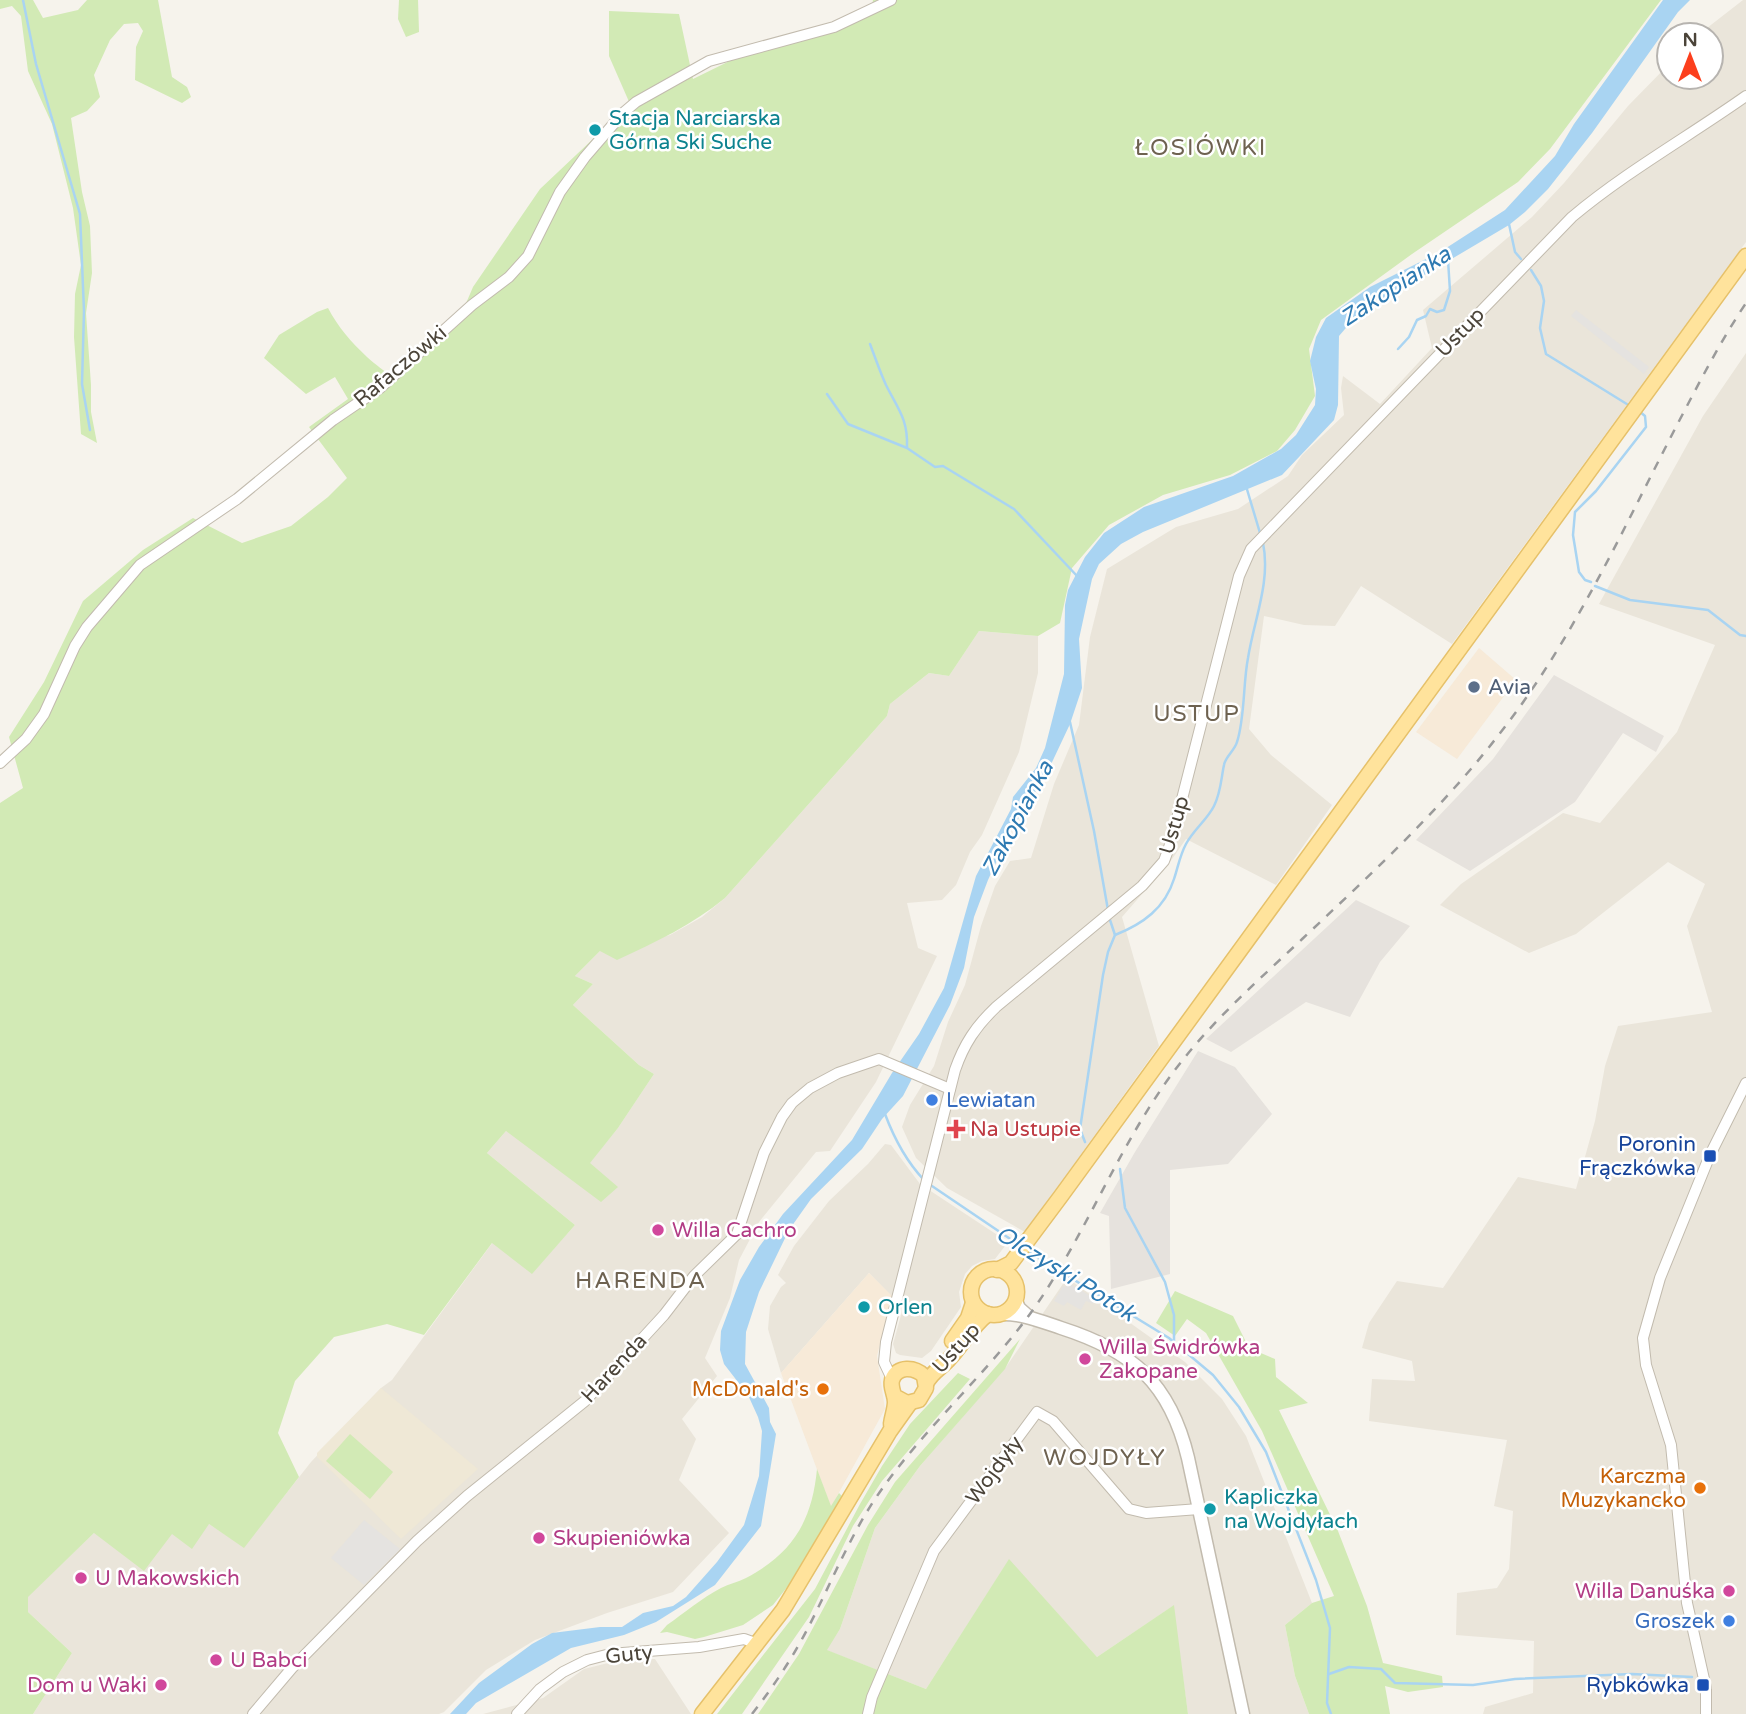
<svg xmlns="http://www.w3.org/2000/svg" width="1746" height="1714" font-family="'Varela Round',sans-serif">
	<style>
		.residential { fill: #eae5da }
		.commercial { fill: #f7ead8 }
		.industrial { fill: #e6e2dd }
		.education { fill: #efe8d6 }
		.green { fill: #d2eab5 }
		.parking { fill: #e5e3e0 }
		.water { fill: #a9d4f2 }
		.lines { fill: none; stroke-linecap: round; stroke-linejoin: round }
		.stream { stroke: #a9d4f2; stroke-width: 2.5 }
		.minor-casing { stroke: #c2bbae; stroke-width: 12 }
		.tertiary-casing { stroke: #c2bbae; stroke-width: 15 }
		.primary-casing { stroke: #e6c16a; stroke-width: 17 }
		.minor { stroke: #fff; stroke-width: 10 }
		.tertiary { stroke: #fff; stroke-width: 12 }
		.primary { stroke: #ffe39c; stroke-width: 14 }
		.rail { stroke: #9a9a9a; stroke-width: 2.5; stroke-dasharray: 9 9; stroke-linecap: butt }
		.culture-dot { fill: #0f9aa8; stroke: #fff; stroke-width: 2.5 }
		.service-dot { fill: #5c6f8a; stroke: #fff; stroke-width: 2.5 }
		.shop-dot { fill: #3f7fe0; stroke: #fff; stroke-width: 2.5 }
		.health-dot { fill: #e0444e; stroke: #fff; stroke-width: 2.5 }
		.transit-dot { fill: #1a4fb4; stroke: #fff; stroke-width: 2.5 }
		.hotel-dot { fill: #d1479c; stroke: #fff; stroke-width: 2.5 }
		.food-dot { fill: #e8710a; stroke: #fff; stroke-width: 2.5 }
		.labels { text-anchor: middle; stroke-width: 5; stroke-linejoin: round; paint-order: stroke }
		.culture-label { font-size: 21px; fill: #0d838f; stroke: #fff; text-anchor: start }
		.street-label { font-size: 21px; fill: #4b4439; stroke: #fff }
		.service-label { font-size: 21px; fill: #4e5e75; stroke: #fff; text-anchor: start }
		.shop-label { font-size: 21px; fill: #366cbe; stroke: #fff; text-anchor: start }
		.health-label { font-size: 21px; fill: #be3a42; stroke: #fff; text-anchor: start }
		.transit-label { font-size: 21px; fill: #164399; stroke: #fff; text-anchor: end }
		.hotel-label { font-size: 21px; fill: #b23c85; stroke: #fff; text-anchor: start }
		.food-label { font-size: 21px; fill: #c56008; stroke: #fff; text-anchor: end }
		.neighbourhood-label { font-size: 23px; letter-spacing: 2px; fill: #6e6250; stroke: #fff }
		.water-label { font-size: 23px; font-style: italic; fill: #2e7ab2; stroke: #fff }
	</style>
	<rect width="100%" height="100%" fill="#f6f3ec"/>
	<g class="residential">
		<polygon points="1743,0 1746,0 1746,242 1452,644 1361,586 1335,626 1304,625 1264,616 1249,729 1271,755 1332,805 1276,885 1186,839 1170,862 1122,917 1159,1046 1025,1232 947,1188 916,1158 902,1127 910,1105 934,1066 948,1022 965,985 981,926 995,886 1010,861 1031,858 1054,784 1079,725 1090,637 1107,569 1176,527 1238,509 1288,476 1302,455 1344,415 1341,388 1343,376 1380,404 1432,348 1423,310 1532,217 1564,183 1628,106 1669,64 1669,77 1711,77 1711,35 1698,35"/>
		<polygon points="1746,353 1746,1714 1483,1714 1485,1707 1533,1693 1534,1641 1456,1635 1457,1593 1497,1588 1509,1569 1513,1511 1494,1506 1507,1440 1369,1421 1372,1379 1415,1381 1412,1361 1362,1348 1369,1323 1397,1281 1443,1288 1518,1177 1576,1189 1595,1121 1605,1066 1618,1026 1712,1012 1687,926 1705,884 1668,862 1576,934 1529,953 1440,905 1461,884 1563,813 1600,823 1677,732 1715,645 1599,604 1703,416"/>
		<polygon points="979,631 1038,636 1038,673 1019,752 982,835 970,852 956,885 942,900 907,903 918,948 937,956 876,1082 830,1151 816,1152 759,1222 739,1260 730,1298 705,1358 717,1376 682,1419 696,1439 679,1480 729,1533 673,1592 607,1613 535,1640 486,1670 444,1712 439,1714 33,1714 72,1653 28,1612 28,1596 94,1533 172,1534 209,1524 244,1547 311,1462 381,1388 392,1380 493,1242 532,1273 575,1225 487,1153 506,1131 589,1163 618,1128 654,1074 639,1065 573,1005 593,984 575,976 600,951 670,935 702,917 725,898 887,716 890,704 929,673 949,676"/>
		<polygon points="885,1144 891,1145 920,1184 1008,1242 995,1259 982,1261 972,1266 965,1274 959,1292 961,1307 931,1351 922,1358 900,1355 896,1353 893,1344 903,1308 869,1273 781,1373 768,1329 770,1306 781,1287 786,1283 778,1275 794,1246 829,1201 868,1164"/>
		<polygon points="1067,1278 1185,1362 1222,1399 1246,1436 1312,1603 1285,1625 1295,1676 1309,1714 1188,1714 1173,1606 1097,1657 1009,1560 926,1689 826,1650 840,1629 875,1528 920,1466 1006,1367"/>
		<polygon points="624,1659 655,1659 691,1714 483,1714 543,1698 584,1669"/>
	</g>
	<g class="commercial">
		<polygon points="1479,648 1516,680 1457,759 1416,732"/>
		<polygon points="869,1273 892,1296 877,1356 885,1409 831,1507 781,1373"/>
	</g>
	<g class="industrial">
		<polygon points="1554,675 1664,736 1656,752 1623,733 1575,802 1470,871 1416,840 1493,759"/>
		<polygon points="1356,900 1410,926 1380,962 1350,1017 1306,1002 1231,1052 1206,1039"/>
		<polygon points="1198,1051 1235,1067 1272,1114 1228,1164 1170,1170 1170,1274 1111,1289 1109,1216 1100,1213 1135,1152"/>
	</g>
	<polygon class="education" points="381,1388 478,1469 401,1539 317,1457 317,1453"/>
	<g class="green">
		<polygon points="0,0 33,0 43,18 78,10 87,0 158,0 172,77 187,87 191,97 182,103 135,80 136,47 143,31 138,23 124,24 110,40 94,75 100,97 87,111 71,118 82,192 90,226 92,273 86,313 91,385 91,412 97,443 81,434 74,337 75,294 81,265 73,208 52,124 28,71 21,16 12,6 0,9"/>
		<polygon points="399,0 418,0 419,32 406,37 398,19"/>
		<path d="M873 0H1661L1550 149 1518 182 1412 254 1321 320 1309 349 1315 396 1295 430 1277 451 1230 475 1163 495 1109 525 1072 568 1060 623 1038 636 979 631 949 676 929 673 890 704 887 716 725 898C692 925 656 942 617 960L600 951 575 976 593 984 573 1005 639 1065 654 1074 618 1128 590 1163 618 1187 601 1202 506 1131 487 1153 575 1225 532 1274 492 1243 424 1335 387 1324 334 1337 295 1381 278 1433 299 1477 244 1548 209 1524 192 1549 172 1534 144 1571 94 1533 28 1597V1612L72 1653 33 1714H0V803L23 788 9 737 44 682 83 601 143 550 193 518 242 543 291 526 328 497 347 478 309 427 348 399 335 377 306 394 264 358 279 335 317 312 328 308C338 327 351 342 367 357 375 365 385 370 393 379L461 315 473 287 540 189 630 104 609 56V11L679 14 693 79 756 48 871 11Z"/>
		<polygon points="1175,1291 1233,1316 1249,1348 1275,1359 1276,1377 1308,1403 1279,1410 1338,1531 1367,1606 1383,1663 1442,1676 1443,1687 1408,1692 1385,1686 1390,1714 1309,1714 1295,1676 1285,1625 1312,1603 1334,1596 1262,1431 1206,1333 1187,1319 1175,1336 1156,1323"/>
		<polygon points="1020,1339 1005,1369 920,1466 875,1528 840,1629 827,1650 926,1689 1009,1559 1097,1657 1174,1605 1188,1714 758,1714 799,1654 868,1525 895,1482"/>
		<polygon points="958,1373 970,1379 882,1481 853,1526 809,1617 742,1714 717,1714 815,1589 860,1504 882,1466 910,1424"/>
		<polygon points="350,1434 393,1472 370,1499 326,1461"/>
		<path d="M817 1469 831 1506 839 1493 842 1496 788 1586 773 1605 743 1625 704 1637 695 1639 667 1632 660 1633 667 1625C684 1613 702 1598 721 1588 729 1584 738 1582 746 1578 793 1553 812 1521 817 1469Z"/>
	</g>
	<g class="parking">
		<polygon points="1576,310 1649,367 1644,374 1571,316"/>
		<polygon points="1069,1283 1095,1299 1093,1304 1086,1301 1081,1310 1067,1302 1064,1306 1054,1301 1063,1286 1066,1287"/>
		<polygon points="364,1520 400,1549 364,1585 331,1558"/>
	</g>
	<polygon class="water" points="1663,0 1690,0 1678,12 1592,133 1548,189 1525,212 1509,225 1357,315 1339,336 1338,405 1334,420 1282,475 1143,532 1121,544 1099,564 1092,579 1079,639 1082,688 1070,724 1046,775 1011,830 988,880 974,917 964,968 950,1005 903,1096 882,1119 862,1149 811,1199 789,1230 759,1292 746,1332 745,1364 769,1408 770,1422 776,1434 761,1526 715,1585 656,1622 624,1635 571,1648 476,1703 466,1714 450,1714 479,1683 532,1644 552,1633 600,1627 622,1627 643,1613 673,1606 686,1597 717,1562 744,1525 759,1476 762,1431 758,1417 748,1395 724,1364 720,1350 721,1331 740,1280 759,1247 783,1214 852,1140 892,1073 919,1034 944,988 976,876 1011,809 1013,797 1036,768 1045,748 1064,674 1065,605 1068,590 1085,557 1104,533 1144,507 1233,476 1281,449 1296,435 1315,405 1316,389 1310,361 1316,337 1326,318 1370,287 1440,252 1505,210 1555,156 1574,124"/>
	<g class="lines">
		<g class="stream">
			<polyline points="23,0 36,64 80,214 84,311 82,384 90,430"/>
			<polyline points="1509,224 1515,252 1521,259"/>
			<polyline points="1531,270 1541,286 1544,301 1540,328 1546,354 1630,406"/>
			<path d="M870 344C875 357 880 372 886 385 898 409 908 419 907 447"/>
			<polyline points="1398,349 1409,337 1417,320 1426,316 1430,309 1437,312 1444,310 1450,291 1448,260"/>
			<polyline points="827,394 848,424 907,448 935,467 943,466 1014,509 1078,577"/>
			<polyline points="1246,486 1260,533"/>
			<polyline points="1591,582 1585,580 1579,572 1573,535 1575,512 1596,491 1646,427 1645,416 1639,411"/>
			<polyline points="1595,586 1630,600 1708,610 1740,635 1746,636"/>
			<polyline points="1070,722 1094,831 1108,910"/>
			<path d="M1115 935C1143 924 1165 908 1174 879 1178 867 1180 855 1186 844 1194 829 1207 820 1214 806 1221 792 1221 779 1224 765 1225 757 1235 750 1237 742 1245 718 1243 683 1248 658 1254 620 1271 581 1263 543"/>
			<path d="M885 1114C894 1138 906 1161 924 1180"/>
			<polyline points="1085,1142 1080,1129 1103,975 1108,952 1115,935 1109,917"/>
			<polyline points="1120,1169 1125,1208 1165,1282 1174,1315 1174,1342"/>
			<polyline points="929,1184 1019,1245"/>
			<polyline points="1027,1251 1169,1338 1213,1375 1239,1407 1266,1452 1316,1580 1330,1628 1327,1703 1331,1714"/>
			<polyline points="1329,1674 1349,1667 1381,1669 1395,1683 1473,1685 1515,1679 1632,1674 1692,1677"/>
		</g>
		<defs>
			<g id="minor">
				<polyline points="0,763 26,739 44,714 75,646 87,627 140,565 237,499 333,420 380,388 472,305 509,277 528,256 560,192 585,157 623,113 636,102 709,61 834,27 891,0"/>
				<path d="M892 1379 884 1362 886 1342 955 1070C964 1044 976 1026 996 1007L1142 886 1164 861 1171 842 1239 576 1251 549 1572 217C1627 171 1688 137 1746 96"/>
				<polyline points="253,1714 292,1668 417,1541 467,1496 585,1401 664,1315 694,1276 737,1234 764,1153 782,1117 792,1103 810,1088 838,1073 879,1059 950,1089"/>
				<polyline points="517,1714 540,1689 563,1672 587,1660 610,1654 699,1647 744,1639 758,1644"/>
				<polyline points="868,1714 872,1697 934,1551 1037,1412 1053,1421 1129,1509 1146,1513 1199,1509"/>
				<polyline points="1706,1714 1706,1688 1687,1603 1671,1445 1646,1365 1643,1338 1660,1278 1710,1155 1746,1083"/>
			</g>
			<g id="tertiary">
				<polyline points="1016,1301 1019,1308 1028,1316"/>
				<path d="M999 1314C1021 1313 1040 1321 1061 1328 1133 1351 1170 1383 1188 1458L1243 1714"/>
			</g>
			<g id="primary">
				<circle cx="994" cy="1292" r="23"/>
				<polyline points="997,1270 1011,1263 1061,1196 1746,256"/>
				<polyline points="952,1341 968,1318 973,1303"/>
				<path d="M926 1384C931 1372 942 1368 950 1358 963 1344 972 1326 988 1314"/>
				<path d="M891 1424C892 1416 895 1409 895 1402 895 1394 890 1388 892 1380 897 1365 915 1367 924 1376L926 1388 919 1400 907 1403 894 1396"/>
				<polyline points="702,1714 783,1610 890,1431 910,1403"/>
			</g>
		</defs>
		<use href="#minor" class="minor-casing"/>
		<use href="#tertiary" class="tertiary-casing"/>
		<use href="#primary" class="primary-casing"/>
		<use href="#minor" class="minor"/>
		<use href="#tertiary" class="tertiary"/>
		<use href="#primary" class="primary"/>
		<path class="rail" d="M752 1714C774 1686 793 1657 809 1626 830 1585 848 1541 873 1502 920 1431 986 1376 1035 1307 1083 1238 1114 1158 1162 1088 1200 1032 1250 988 1299 942 1371 874 1444 807 1504 728 1575 636 1624 527 1677 425 1699 383 1720 342 1746 303"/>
	</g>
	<g class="culture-dot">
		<circle cx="595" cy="130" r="7"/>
		<circle cx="864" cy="1307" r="7"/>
		<circle cx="1210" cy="1509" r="7"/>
	</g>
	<circle class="service-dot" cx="1474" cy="687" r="7"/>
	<g class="shop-dot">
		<circle cx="932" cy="1100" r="7"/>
		<circle cx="1729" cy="1621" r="7"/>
	</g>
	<path class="health-dot" d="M952.5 1118.5h7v7h7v7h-7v7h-7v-7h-7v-7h7z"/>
	<g class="transit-dot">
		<rect x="1703" y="1149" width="14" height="14" rx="3.5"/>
		<rect x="1696" y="1678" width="14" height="14" rx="3.5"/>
	</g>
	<g class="hotel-dot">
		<circle cx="658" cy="1230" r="7"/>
		<circle cx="1085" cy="1359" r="7"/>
		<circle cx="539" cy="1538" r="7"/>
		<circle cx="81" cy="1578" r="7"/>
		<circle cx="1729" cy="1591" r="7"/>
		<circle cx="216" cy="1660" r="7"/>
		<circle cx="161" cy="1685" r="7"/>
	</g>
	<g class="food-dot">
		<circle cx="823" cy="1389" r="7"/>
		<circle cx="1700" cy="1488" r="7"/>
	</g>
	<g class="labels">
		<g class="culture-label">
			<text x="609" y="125">Stacja Narciarska<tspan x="609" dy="24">Górna Ski Suche</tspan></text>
			<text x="878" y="1314">Orlen</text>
			<text x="1224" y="1504">Kapliczka<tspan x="1224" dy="24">na Wojdyłach</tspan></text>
		</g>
		<g class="street-label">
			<text transform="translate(1460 332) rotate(-46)" y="7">Ustup</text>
			<text transform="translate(400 366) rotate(-40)" y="7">Rafaczówki</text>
			<text transform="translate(1174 825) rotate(-74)" y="7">Ustup</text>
			<text transform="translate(956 1348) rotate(-48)" y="7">Ustup</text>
			<text transform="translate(614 1368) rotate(-47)" y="7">Harenda</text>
			<text transform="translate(994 1470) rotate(-53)" y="7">Wojdyły</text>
			<text transform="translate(629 1654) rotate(-6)" y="7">Guty</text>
		</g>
		<g class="service-label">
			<text x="1488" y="694">Avia</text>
		</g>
		<g class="shop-label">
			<text x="946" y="1107">Lewiatan</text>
			<text x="1715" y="1628" text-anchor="end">Groszek</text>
		</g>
		<g class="health-label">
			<text x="970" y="1136">Na Ustupie</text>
		</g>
		<g class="transit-label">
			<text x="1696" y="1151">Poronin<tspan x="1696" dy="24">Frączkówka</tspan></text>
			<text x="1689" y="1692">Rybkówka</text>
		</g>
		<g class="hotel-label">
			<text x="672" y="1237">Willa Cachro</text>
			<text x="1099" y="1354">Willa Świdrówka<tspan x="1099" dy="24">Zakopane</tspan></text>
			<text x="553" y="1545">Skupieniówka</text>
			<text x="95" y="1585">U Makowskich</text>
			<text x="1715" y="1598" text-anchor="end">Willa Danuśka</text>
			<text x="230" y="1667">U Babci</text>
			<text x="147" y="1692" text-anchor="end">Dom u Waki</text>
		</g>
		<g class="food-label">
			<text x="809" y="1396">McDonald's</text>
			<text x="1686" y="1483">Karczma<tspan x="1686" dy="24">Muzykancko</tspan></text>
		</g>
		<g class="neighbourhood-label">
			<text x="1201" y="155">ŁOSIÓWKI</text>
			<text x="1197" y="721">USTUP</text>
			<text x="641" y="1288">HARENDA</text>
			<text x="1105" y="1465">WOJDYŁY</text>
		</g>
		<g class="water-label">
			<text transform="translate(1395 286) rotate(-33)" y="8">Zakopianka</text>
			<text transform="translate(1017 818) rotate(-62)" y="8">Zakopianka</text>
			<text transform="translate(1066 1273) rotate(32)" y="8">Olczyski Potok</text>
		</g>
	</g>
	<g transform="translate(1690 56)"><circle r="33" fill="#ffffff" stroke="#b7b4b0" stroke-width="2"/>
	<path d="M0-5L12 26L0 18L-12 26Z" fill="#fc3f1d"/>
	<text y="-10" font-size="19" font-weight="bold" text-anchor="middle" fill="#4b4439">N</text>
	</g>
</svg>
